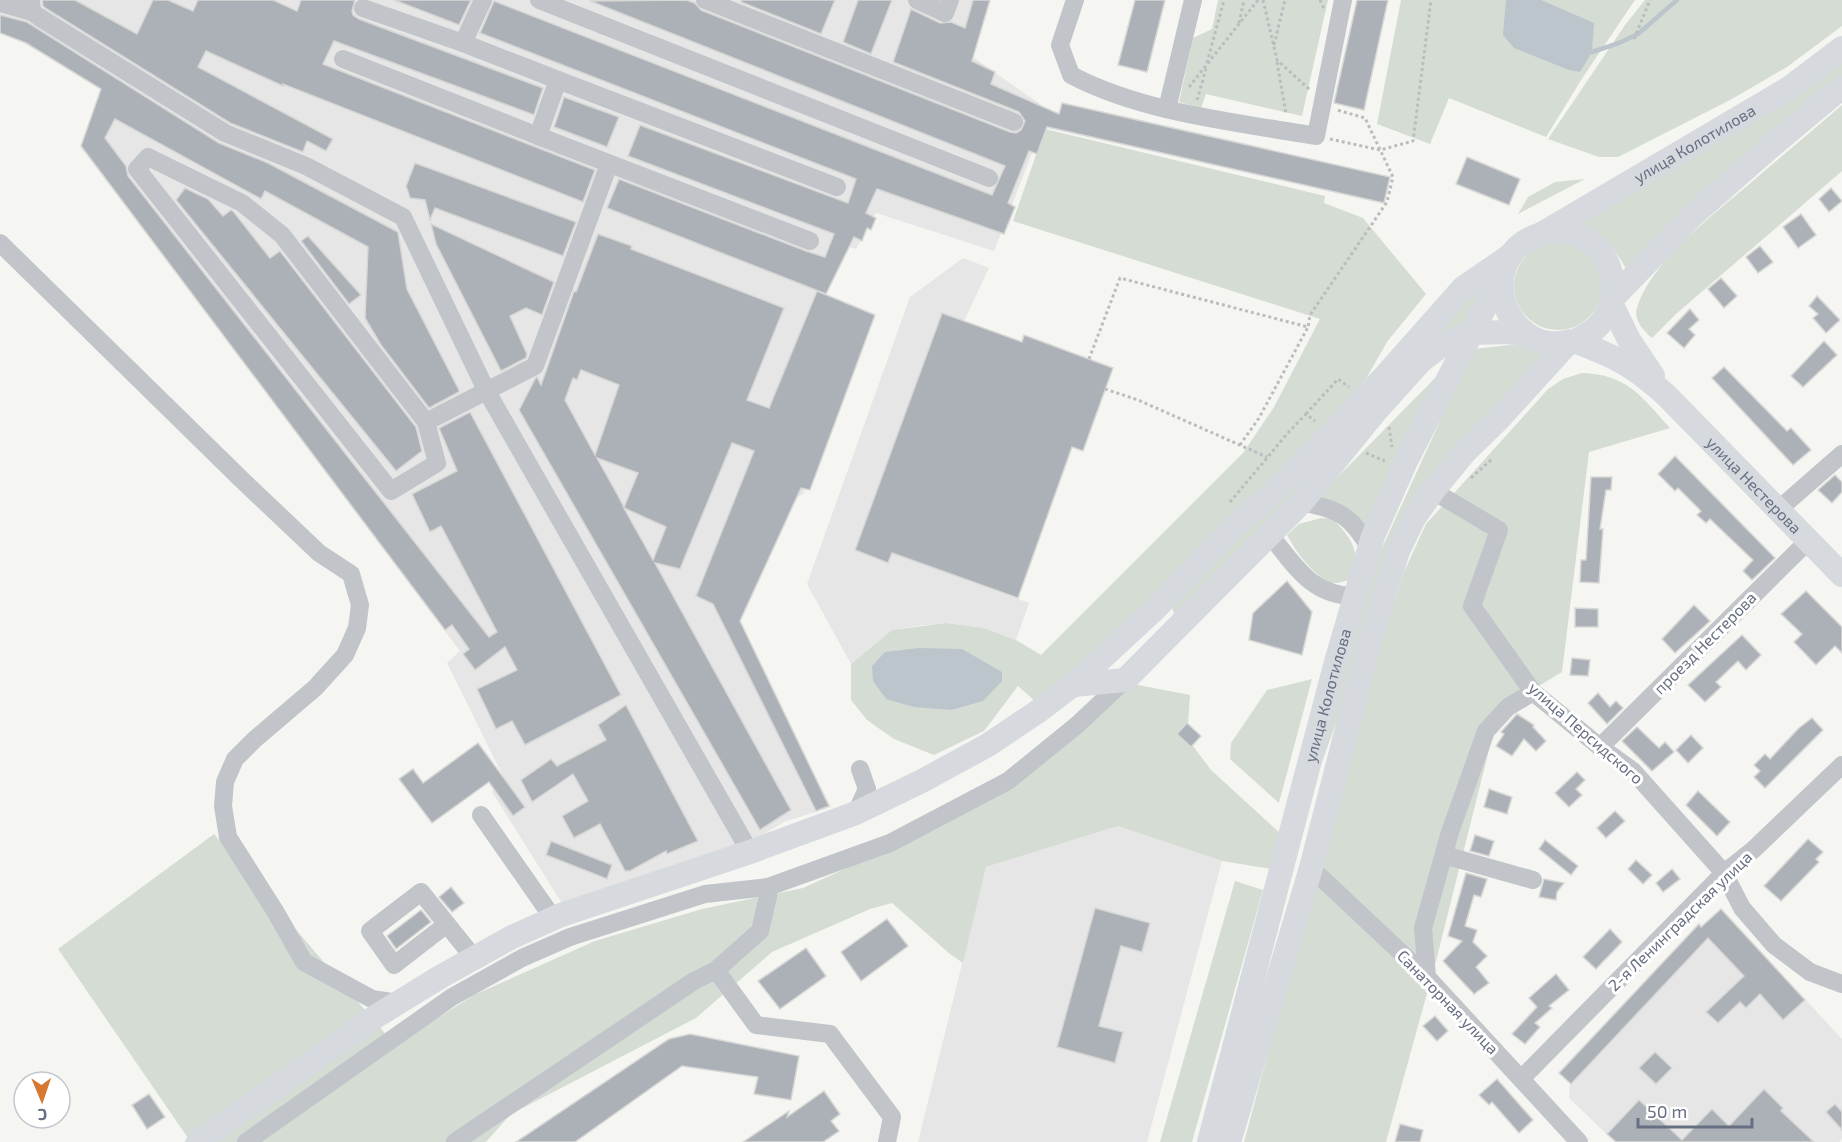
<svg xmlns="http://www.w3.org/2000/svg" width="1842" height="1142" font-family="'Exo 2',sans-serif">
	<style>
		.built { fill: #e6e6e6 }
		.green { fill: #d5dcd4 }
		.water { fill: #bdc5cc }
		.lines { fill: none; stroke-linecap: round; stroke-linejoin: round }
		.stream { stroke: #bdc5cc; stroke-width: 4.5 }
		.building { fill: #acb1b8; stroke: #d7d7d5; stroke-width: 1.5; fill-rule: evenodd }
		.path { stroke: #bbbcbf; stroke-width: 3; stroke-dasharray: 3 3; stroke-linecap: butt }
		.minor { stroke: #c1c4c8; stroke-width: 18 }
		.major { stroke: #d6d9de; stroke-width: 24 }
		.labels { text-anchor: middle; stroke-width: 6; stroke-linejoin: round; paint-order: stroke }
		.street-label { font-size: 16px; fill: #667082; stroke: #fff }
	</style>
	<rect width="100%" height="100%" fill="#f5f6f2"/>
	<g class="built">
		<polygon points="0,0 986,0 970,55 1047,109 1040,133 994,251 876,213 856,249 844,245 820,292 870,313 803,494 788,503 736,622 831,807 784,822 759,837 670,866 563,905 492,792 504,778 447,663 460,651 84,150 81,145 101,89 26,43 0,33"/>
		<polygon points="963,258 989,268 964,321 942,313 855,550 888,563 892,553 1029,603 1016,640 984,628 946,623 916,626 892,630 851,664 807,584 910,297"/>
		<polygon points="1118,826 1222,861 1147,1142 918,1142 986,867"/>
		<polygon points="1721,909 1842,1039 1842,1139 1839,1142 1615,1142 1569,1098 1570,1084 1559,1073 1699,924 1702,927"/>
	</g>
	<g class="green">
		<polygon points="1218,0 1328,0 1302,116 1206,94 1201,108 1179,102 1193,38 1212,29"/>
		<polygon points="1401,0 1635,0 1583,77 1546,137 1449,98 1430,144 1377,124"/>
		<polygon points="1645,0 1842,0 1842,26 1787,67 1732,99 1618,157 1599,157 1548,139 1625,25"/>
		<path d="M1842 57V75L1672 223 1628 272C1614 248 1604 231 1577 225Z"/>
		<path d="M1842 105V171L1676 314 1652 338C1644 331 1633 320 1637 308 1649 263 1719 210 1754 180 1783 155 1813 130 1842 105Z"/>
		<polygon points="1045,129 1325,196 1324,203 1363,218 1426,294 1387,342 1366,379 1217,538 1129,623 1036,702 1018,686 984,731 934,755 894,739 867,720 851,700 851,664 892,630 946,623 984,628 1016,640 1041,655 1243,453 1274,407 1320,319 1013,221"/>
		<polygon points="1585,179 1518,214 1528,197 1555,182"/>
		<circle cx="1558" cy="286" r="44"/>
		<polygon points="1486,281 1460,333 1175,617 1172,608"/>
		<polygon points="1509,345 1555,352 1426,487 1363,647 1320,768 1223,1142 1323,728 1382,548 1473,349"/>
		<path d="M1582 373C1627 374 1642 397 1670 428L1589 452 1562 672 1499 710 1437 957 1386 1142H1244L1362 704 1404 572 1426 524 1475 470 1548 389 1563 379Z"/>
		<path d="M1436 377 1366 529C1353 507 1341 503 1317 498Z"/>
		<path d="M1321 518 1333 519C1350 537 1360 549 1354 575L1346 581 1331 584C1311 572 1298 555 1287 535L1299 524Z"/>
		<polygon points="1312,679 1279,803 1230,759 1231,743 1267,690"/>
		<polygon points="1133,684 1190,695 1187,738 1211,770 1282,835 1271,869 1222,861 1118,826 986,867 963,963 950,954 892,903 870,909 772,952 696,1018 511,1114 486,1142 184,1142 188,1138 58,949 214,834 395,1045 474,995 595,941 702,909 803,888 935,828"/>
		<polygon points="1235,881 1263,890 1192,1142 1160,1142"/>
	</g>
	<g class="water">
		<polygon points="1506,0 1541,0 1594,23 1592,52 1580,72 1569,70 1514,48 1503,35"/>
		<polygon points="919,648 962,649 1002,672 1002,681 983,701 951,710 914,707 886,699 873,681 872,666 885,652"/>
	</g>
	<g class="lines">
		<polyline class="stream" points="1592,52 1619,43 1638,34 1677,0"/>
	</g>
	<g class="building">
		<polygon points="42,0 75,0 137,34 153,0 168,0 193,11 198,0 273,0 297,11 301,0 355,0 352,11 353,15 359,19 543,88 534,115 334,41 323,64 595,170 583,202 283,84 283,86 206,51 198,67 333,139 326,151 307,141 303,152 230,123 45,8 43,6"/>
		<polygon points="394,0 471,0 459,25"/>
		<polygon points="686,0 695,3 701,10 1010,132 1016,133 1021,130 1025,121 1019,112 893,62 911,9 940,23 951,22 965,28 973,0 990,0 972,61 995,72 991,84 1059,114 1062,103 1390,177 1384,203 1047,127 1037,154 1029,151 1008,203 1015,207 1004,234 877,189 866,213 876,218 871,230 867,228 862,241 854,237 826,294 607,208 619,179 806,251 825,257 834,234 628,156 640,125 848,203 856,179 480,33 494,1 992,195 1005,166 590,1"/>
		<polygon points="742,0 835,0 821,34 741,2"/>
		<polygon points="858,0 892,0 871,54 843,42"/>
		<polygon points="1135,0 1165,0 1147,72 1118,65"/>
		<polygon points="1357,0 1388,0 1364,110 1334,103"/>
		<polygon points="0,15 27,22 219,143 268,163 398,232 407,289 459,390 459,392 429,408 381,345 365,318 368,247 265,191 261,199 115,119 105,138 126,166 128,176 489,637 497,632 441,526 430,532 412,494 457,471 439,428 470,412 621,695 525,745 512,721 496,729 477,689 517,670 505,647 475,670 463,654 469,649 452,625 445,630 81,146 101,89 26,43 0,33"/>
		<polygon points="564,97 619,117 607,147 554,127"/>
		<polygon points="1467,157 1520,179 1509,205 1456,184"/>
		<polygon points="415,163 576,222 563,256 435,208 430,220 425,200 410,198 406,186"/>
		<polygon points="185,188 208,199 223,216 231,210 233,211 270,258 280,251 416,427 422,451 396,471 176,200"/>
		<polygon points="1831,188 1842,201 1829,212 1819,199"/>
		<polygon points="1801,214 1816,235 1798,248 1783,227"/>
		<polygon points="431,224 554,282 542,315 526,308 510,316 527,354 526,358 501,371 436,244"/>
		<path d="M598 234 632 246 631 249 784 308 747 400 769 408 817 291 875 315 810 490 801 488 740 621 829 806 816 811 713 604 696 596 754 451 732 443 680 569 655 563 791 810 760 830 519 410 535 379 537 377 541 385 574 291 576 292ZM581 370 619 385 595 455 565 400 573 378 577 380ZM597 458 638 473 624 507 616 492ZM624 508 666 527 653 560 630 519Z"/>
		<polygon points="308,236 361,295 349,304 301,241"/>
		<polygon points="1760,246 1773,262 1758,273 1746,257"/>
		<polygon points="1721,278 1737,296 1724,308 1708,289"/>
		<polygon points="1817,296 1840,320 1826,333 1813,318 1818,314 1809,306"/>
		<polygon points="1690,309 1699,320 1689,329 1695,335 1684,348 1667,333"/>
		<polygon points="942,313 1022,342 1024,335 1113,368 1083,451 1072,447 1018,598 892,553 888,563 855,550"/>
		<polygon points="1824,341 1837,355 1803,387 1791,376"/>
		<polygon points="1724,367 1787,431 1791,428 1811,450 1793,465 1712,378"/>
		<polygon points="1675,456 1775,558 1752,580 1743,571 1753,560 1710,519 1706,523 1697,515 1701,511 1678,488 1675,491 1658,474"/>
		<polygon points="1835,475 1842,482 1842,492 1832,503 1818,490"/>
		<polygon points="1591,477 1612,477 1611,490 1606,490 1600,529 1603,529 1599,583 1580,582 1581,560 1586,560"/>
		<polygon points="1287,581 1312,612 1302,655 1249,640 1253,613"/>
		<polygon points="1806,591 1842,627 1842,653 1835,646 1816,665 1794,642 1802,634 1781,614"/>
		<polygon points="1694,605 1710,621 1675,653 1662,639"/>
		<polygon points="1575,608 1598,609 1598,627 1575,627"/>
		<polygon points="1742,635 1761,655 1746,670 1738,661 1716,682 1721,687 1705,702 1688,685"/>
		<polygon points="1572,658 1590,660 1588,676 1570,675"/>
		<polygon points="1598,693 1610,707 1616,701 1623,708 1607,724 1588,703"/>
		<polygon points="626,705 698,841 667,854 666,851 630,871 625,871 600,824 574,838 562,816 588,801 573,774 532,802 521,780 551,759 557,766 606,740 598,725"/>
		<polygon points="1517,714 1534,725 1533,727 1546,741 1536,751 1524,739 1512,756 1496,746 1504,734 1501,732"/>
		<polygon points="1812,718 1823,730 1765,788 1754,777 1760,771 1754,765 1765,754 1770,759 1799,728"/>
		<polygon points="1187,723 1201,736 1191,747 1177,734"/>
		<polygon points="1637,727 1659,748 1665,742 1674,752 1652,771 1622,741"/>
		<polygon points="1691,735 1703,748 1688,763 1676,750"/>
		<polygon points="478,743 525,807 513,816 489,782 432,823 399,779 413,769 423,783"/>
		<polygon points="1577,772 1585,780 1576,789 1582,795 1569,807 1555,793"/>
		<polygon points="1489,789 1512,797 1507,814 1484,807"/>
		<polygon points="1698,791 1730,822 1717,836 1686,805"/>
		<polygon points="1615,811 1625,821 1606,838 1597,828"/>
		<polygon points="1475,835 1494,841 1489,856 1470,851"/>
		<polygon points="1808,839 1823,852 1816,859 1819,862 1781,901 1764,886"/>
		<polygon points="1545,840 1578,866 1571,875 1539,849"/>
		<polygon points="551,841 612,865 607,879 546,855"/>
		<polygon points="1636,860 1652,875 1643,884 1628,869"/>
		<polygon points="1672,869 1680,879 1663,892 1656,883"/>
		<polygon points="1466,873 1487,879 1481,897 1474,895 1465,926 1477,930 1473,942 1487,956 1476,967 1489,983 1474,994 1443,961 1462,941 1448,936"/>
		<polygon points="1544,879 1564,883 1557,892 1556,900 1539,897"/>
		<polygon points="451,887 464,903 452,912 439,897"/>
		<polygon points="1095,908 1150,923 1142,952 1121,946 1099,1026 1123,1032 1115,1063 1057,1047"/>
		<polygon points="1721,909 1805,1000 1783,1020 1760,994 1746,1008 1740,1002 1718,1023 1706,1012 1744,976 1708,938 1571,1084 1559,1073 1699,924 1701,927"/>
		<polygon points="421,910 431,922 396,949 387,936"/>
		<polygon points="887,919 908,946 861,981 841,952"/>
		<polygon points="1610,929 1622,942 1596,969 1583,957"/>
		<polygon points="806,948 826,976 780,1009 758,981"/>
		<polygon points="1556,974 1569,990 1549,1006 1552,1008 1535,1023 1540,1027 1525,1044 1512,1034 1537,1007 1529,998"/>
		<polygon points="1435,1016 1448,1031 1437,1041 1423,1026"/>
		<polygon points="690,1034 799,1056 791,1100 754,1094 758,1077 682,1066 575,1142 516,1142 669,1039"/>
		<polygon points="1655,1052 1672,1068 1656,1084 1639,1068"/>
		<polygon points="1497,1079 1533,1120 1519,1133 1492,1102 1489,1105 1479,1095"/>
		<polygon points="1764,1089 1783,1108 1781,1111 1814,1142 1616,1142 1607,1134 1639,1100 1682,1140 1712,1109 1729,1126"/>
		<polygon points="824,1091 840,1114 831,1121 839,1131 823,1142 743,1142 789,1111 787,1117"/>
		<polygon points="149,1094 165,1117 147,1129 132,1105"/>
		<polygon points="1835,1104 1842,1112 1842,1130 1826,1112"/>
		<polygon points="1400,1124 1423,1130 1420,1142 1395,1142"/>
	</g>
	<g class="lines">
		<g class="path">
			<polyline points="1263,0 1277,60 1310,90"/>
			<polyline points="1320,0 1325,11"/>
			<polyline points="1239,23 1244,0"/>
			<polyline points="1634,39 1650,0"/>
			<polyline points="1274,45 1285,0"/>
			<polyline points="1277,62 1286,114"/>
			<polyline points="1207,63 1224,0"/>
			<polyline points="1189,87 1258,0"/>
			<polyline points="1197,100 1206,69"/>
			<polyline points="1330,139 1380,150 1413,141 1431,0"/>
			<polyline points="1089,359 1120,278 1308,327 1310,315 1387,202 1393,177 1365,118 1337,110"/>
			<polyline points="1105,389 1138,400 1267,457"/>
			<polyline points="1306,414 1338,379 1349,387"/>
			<polyline points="1389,427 1392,447"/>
			<polyline points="1240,445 1259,418 1308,327"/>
			<polyline points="1366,453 1385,461"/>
			<polyline points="1471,478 1492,459"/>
			<polyline points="1230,502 1287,434 1306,414 1315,421"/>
		</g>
		<g class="minor">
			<polyline points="31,0 32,12 39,17 225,133 306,166 403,217 486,390 750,852"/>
			<polyline points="483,0 463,43 558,80 538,136 810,241"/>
			<polyline points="539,0 989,178"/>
			<polyline points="705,0 1014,122"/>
			<polyline points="917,0 945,13 950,0"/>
			<path d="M1075 0 1060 45 1071 75C1143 113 1236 122 1316 136L1343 0"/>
			<polyline points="0,3 32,12"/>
			<polyline points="363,8 463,43"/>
			<polyline points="343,59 538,136"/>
			<polyline points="558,80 837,187"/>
			<polyline points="1167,109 1193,0"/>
			<polyline points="0,243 241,479 319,553 351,574 360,605 357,628 345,655 315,688 254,740 235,759 225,782 223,806 228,837 275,911 304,962 372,999 398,1003"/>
			<polyline points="426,422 437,463 391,491 137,169 148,157 242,203 282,235 426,422 535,366 609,164"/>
			<polyline points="1433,491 1499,530 1472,606 1533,692 1600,747 1633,771 1724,873 1742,908 1774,945 1810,972 1842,984"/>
			<path d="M1302 502C1341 511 1349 514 1370 548"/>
			<polyline points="1779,509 1842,454"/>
			<path d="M1270 535C1295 566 1312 596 1355 596"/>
			<polyline points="1600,747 1809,540"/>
			<polyline points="856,813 867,789 860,769"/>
			<polyline points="481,815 553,918"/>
			<polyline points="1444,855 1533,880"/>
			<polyline points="1311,868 1427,977 1579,1142"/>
			<polyline points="447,924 394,965 370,931 421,892 474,958"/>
			<polyline points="716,970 756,1025 830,1034 892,1117 887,1142"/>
			<polyline points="1427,977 1423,928 1450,832 1486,731 1508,707 1533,692"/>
			<polyline points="1521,1079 1724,873 1753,850 1842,765"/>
			<polyline points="246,1142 452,997 522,958 570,937 705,894 768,887 890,843 1008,781 1077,725 1125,680"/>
			<polyline points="455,1142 694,981 716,970 760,931 768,896 768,887"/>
		</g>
		<g class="major">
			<path id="s1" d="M1543 233 1789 88 1842 48"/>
			<polyline points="1613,298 1693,215 1768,149 1842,87"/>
			<polyline points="1611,303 1629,340 1653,376"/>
			<path id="s2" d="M1574 341C1584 337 1593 332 1600 324 1623 296 1614 250 1580 236 1564 229 1547 231 1531 238 1491 257 1494 312 1528 335 1537 341 1549 344 1559 343 1563 343 1568 341 1572 341 1579 342 1587 346 1594 349 1625 361 1641 373 1666 395L1842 575"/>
			<polyline points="1073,685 1125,680 1302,502 1376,411 1421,361 1442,345 1470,333 1509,332 1530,337"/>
			<polyline points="198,1142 375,1017 440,977 512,937 561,915 750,852 856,813 922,781 988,745 1040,710 1073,685 1155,609 1234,527 1284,483 1385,376 1463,288 1511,255"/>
			<path id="s3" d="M1209 1142 1336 662 1373 536 1406 461 1504 270"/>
			<polyline points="1229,1142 1311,868 1368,647 1398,551 1414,518 1433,491 1465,452 1498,420 1569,342"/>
		</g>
	</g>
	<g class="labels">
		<g class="street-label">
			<text dy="6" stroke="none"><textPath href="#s1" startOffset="176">улица Колотилова</textPath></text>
			<text dy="6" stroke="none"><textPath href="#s2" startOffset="584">улица Нестерова</textPath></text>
			<text transform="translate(1705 643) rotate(-45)" y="6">проезд Нестерова</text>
			<text dy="6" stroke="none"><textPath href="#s3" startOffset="462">улица Колотилова</textPath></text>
			<text transform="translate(1586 733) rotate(41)" y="6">улица Персидского</text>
			<text transform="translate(1680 921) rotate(-44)" y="6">2-я Ленинградская улица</text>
			<text transform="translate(1448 1002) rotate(46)" y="6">Санаторная улица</text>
		</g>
	</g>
	<g transform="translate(42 1100) rotate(178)"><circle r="28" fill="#ffffff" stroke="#c2c6cd" stroke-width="1.5"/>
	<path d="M0-4.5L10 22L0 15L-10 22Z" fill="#d87730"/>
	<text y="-9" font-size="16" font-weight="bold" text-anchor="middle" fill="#667082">С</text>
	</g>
	<path d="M1638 1118v9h114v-9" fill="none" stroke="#667082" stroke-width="3"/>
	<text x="1647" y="1118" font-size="18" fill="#667082" stroke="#ffffff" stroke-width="4.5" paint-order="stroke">50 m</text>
</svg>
